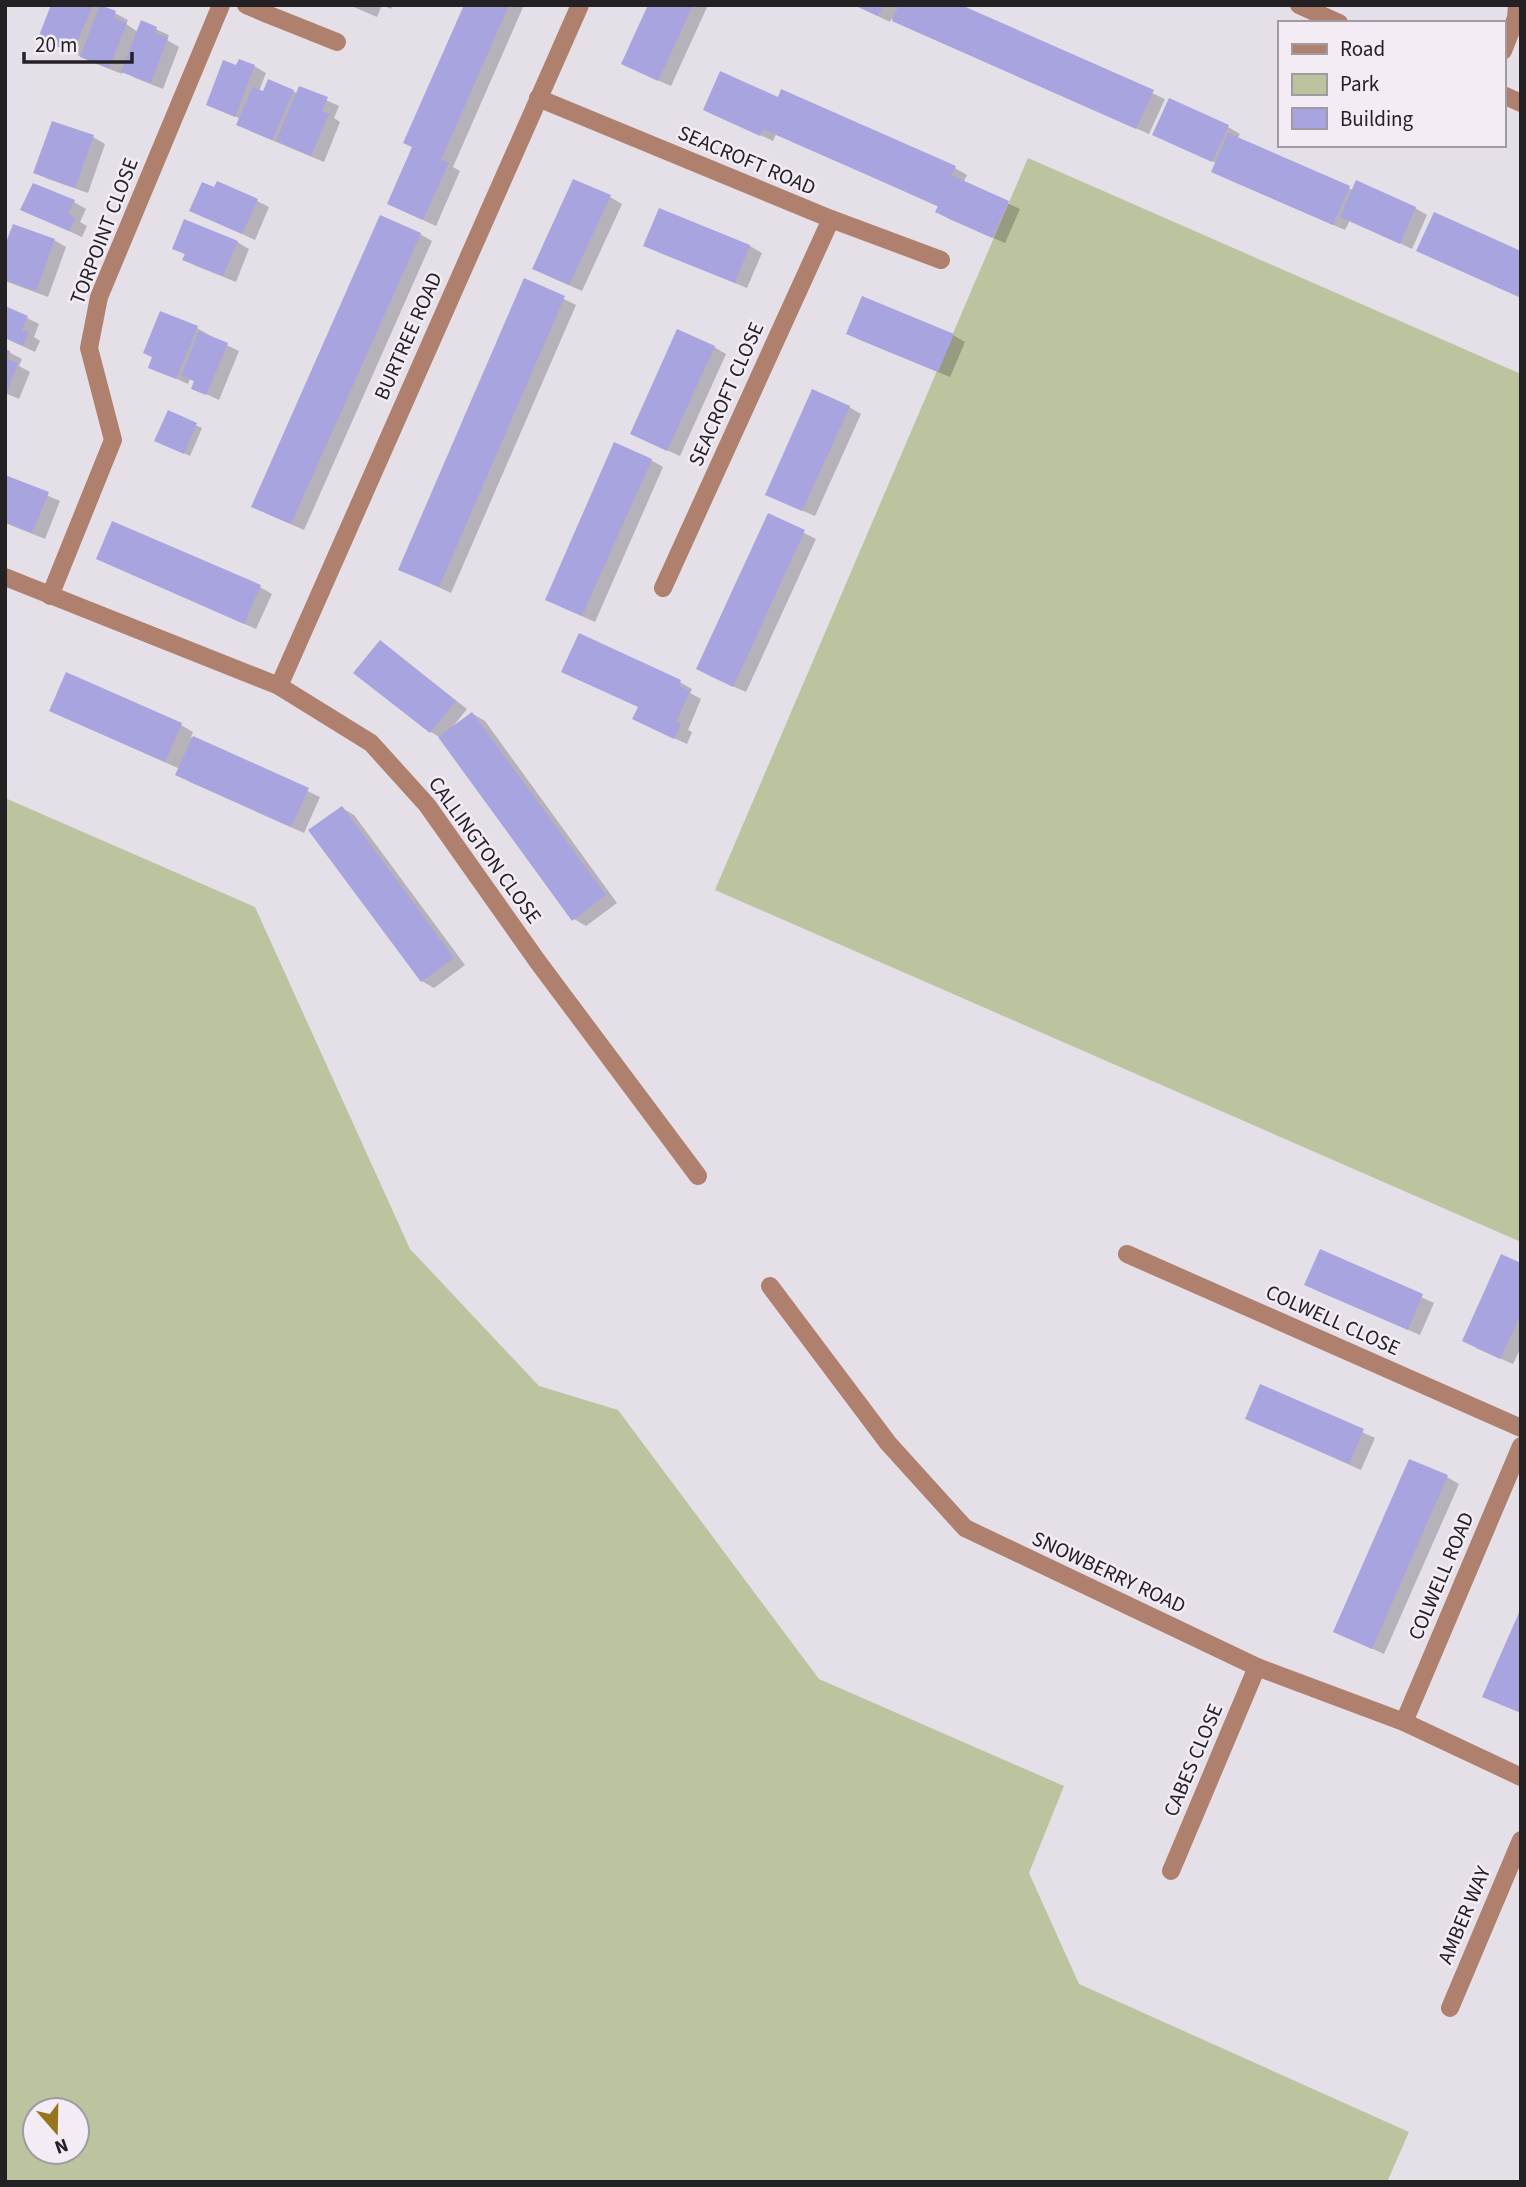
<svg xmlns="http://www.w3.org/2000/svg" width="1526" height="2187" font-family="'Source Sans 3',sans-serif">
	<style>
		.green { fill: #bbc49f; fill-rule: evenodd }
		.shadow { fill: #0003 }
		.building { fill: #a8a4e0 }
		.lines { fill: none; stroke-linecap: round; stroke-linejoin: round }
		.service { stroke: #b0806e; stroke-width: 18 }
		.minor { stroke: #b0806e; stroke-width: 18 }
		.tertiary { stroke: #b0806e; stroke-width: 18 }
		.labels { text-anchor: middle; stroke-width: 5; stroke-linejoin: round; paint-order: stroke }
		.street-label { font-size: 21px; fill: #232124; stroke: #f3ecf5 }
	</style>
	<rect width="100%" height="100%" fill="#e5dfe8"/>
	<g class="green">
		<polygon points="1028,158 1521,374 1521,1242 715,890"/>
		<path d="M5 798 255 907 410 1249 539 1386 618 1410 819 1679 1064 1786 1029 1873 1079 1984 1409 2132 1387 2182H5ZM35 2110H77V2152H35Z"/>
	</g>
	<g class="shadow">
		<polygon points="53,5 99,5 128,20 126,24 138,32 142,23 169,35 167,40 179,47 163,89 135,78 123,71 122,74 94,63 40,37"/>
		<polygon points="349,5 393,5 391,9 382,5 377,17"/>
		<polygon points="466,5 524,5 453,167 460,171 436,226 401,210 414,147"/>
		<polygon points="650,5 708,5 671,86 635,70"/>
		<polygon points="854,5 957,5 1165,99 1149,134 906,27 891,19 890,22"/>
		<polygon points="254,66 266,73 259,91 293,91 298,94 300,88 339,106 334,118 340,122 324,162 250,131 241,119 208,105 237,67"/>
		<polygon points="778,99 955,168 967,175 963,183 1020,209 1005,243 949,219 937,212 939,207 806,147 776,134 773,141 705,109"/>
		<polygon points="1228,127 1240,134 1237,139 1353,190 1415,208 1427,215 1412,249 1352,220 1350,220 1345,230 1225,178 1216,163 1166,141"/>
		<polygon points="93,137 105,144 88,193 48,179 36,173"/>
		<polygon points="610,197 622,204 582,291 546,275"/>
		<polygon points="257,201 269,207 255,240 191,210"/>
		<polygon points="74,202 86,209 80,222 87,226 82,237 35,216"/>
		<polygon points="660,210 750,246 762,253 747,288 658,252"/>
		<polygon points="420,234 432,241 304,530 265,513"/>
		<polygon points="54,240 66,247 48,297 5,281 5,250"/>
		<polygon points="237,242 249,249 236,282 196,266 184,259 186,255 174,248"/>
		<polygon points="525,280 576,305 451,593 400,569"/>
		<polygon points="5,307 39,324 34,337 40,341 35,352 5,338"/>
		<polygon points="197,328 209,335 208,336 239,351 219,400 193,388 196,382 190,379 188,384 150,367"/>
		<polygon points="848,333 953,335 965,342 950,377 860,340"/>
		<polygon points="714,347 726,354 680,456 644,440"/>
		<polygon points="5,350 22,359 19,366 30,372 19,399 5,393"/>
		<polygon points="849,407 861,414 815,516 780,501"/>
		<polygon points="169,413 202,428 190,456 162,443"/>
		<polygon points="651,460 663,467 595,622 559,606"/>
		<polygon points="5,477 60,501 45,539 5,523"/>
		<polygon points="769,515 816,539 746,692 710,676"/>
		<polygon points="98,559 260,587 272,594 256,629"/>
		<polygon points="380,643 392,650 467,709 451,729 473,714 485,721 617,903 586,926 574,919 441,738 431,732"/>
		<polygon points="67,674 181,725 193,732 191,737 320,797 304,833 190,782 178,775 180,769 63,717"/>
		<polygon points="680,682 692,689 690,693 701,699 688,730 692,732 687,744 646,725 639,707"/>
		<polygon points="342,808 354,815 465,965 434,988 422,981"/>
		<polygon points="1321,1252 1434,1303 1420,1335 1318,1291"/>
		<polygon points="1521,1264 1521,1347 1513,1364 1476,1348"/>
		<polygon points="1261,1386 1375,1438 1361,1470 1247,1419"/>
		<polygon points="1447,1477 1459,1484 1384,1654 1336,1632"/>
	</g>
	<g class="building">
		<polygon points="51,5 93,5 72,53 38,38"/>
		<polygon points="100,5 116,11 114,18 127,23 109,68 80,57"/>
		<polygon points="464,5 509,5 441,160 449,162 423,220 387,204 412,147 403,143"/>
		<polygon points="648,5 693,5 658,81 621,64"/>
		<polygon points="854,5 883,5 878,16"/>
		<polygon points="899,5 961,5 1154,90 1136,129 892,21"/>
		<polygon points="141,20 157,27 155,33 168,38 151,83 121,72"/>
		<polygon points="239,59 255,65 235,117 206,105 223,60 236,65"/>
		<polygon points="720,71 778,97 781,89 956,166 951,175 1009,201 992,238 935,212 938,206 792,142 763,129 760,136 703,110"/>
		<polygon points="268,79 294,90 272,140 236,125 253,87 263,91"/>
		<polygon points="299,86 328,97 322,111 329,114 311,156 276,141"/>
		<polygon points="1169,98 1229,125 1212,162 1152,135"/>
		<polygon points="52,121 94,135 75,188 33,173"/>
		<polygon points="1228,133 1350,186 1333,225 1211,172"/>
		<polygon points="573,179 611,195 569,285 532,269"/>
		<polygon points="1356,180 1416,207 1400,244 1340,217"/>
		<polygon points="217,181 258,199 242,234 189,211 202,182 214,187"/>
		<polygon points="33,183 75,200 68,214 75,218 69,231 20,210"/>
		<polygon points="659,208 750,245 735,283 643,246"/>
		<polygon points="1434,212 1521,251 1521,298 1416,251"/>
		<polygon points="380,215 421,233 291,524 251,507"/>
		<polygon points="184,219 238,241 223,276 182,260 185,254 172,249"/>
		<polygon points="13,224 55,239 36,291 5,280 5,245"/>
		<polygon points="524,278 565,296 439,587 398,570"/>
		<polygon points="862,296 954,334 938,372 846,334"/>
		<polygon points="5,306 28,316 22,330 29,332 23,346 5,338"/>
		<polygon points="160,311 198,326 176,379 148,368 152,357 143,353"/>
		<polygon points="677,329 715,346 667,451 630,434"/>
		<polygon points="199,331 228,343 206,395 191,389 194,381 181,376"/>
		<polygon points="5,349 10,351 7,359 18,363 5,396"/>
		<polygon points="812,389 850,406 802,511 765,495"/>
		<polygon points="168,410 197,423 184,454 154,441"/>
		<polygon points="614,442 652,459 582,616 545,600"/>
		<polygon points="5,475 49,492 32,533 5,522"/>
		<polygon points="768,513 805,530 733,687 696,669"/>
		<polygon points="112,521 261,585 244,624 96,559"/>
		<polygon points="579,633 681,680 679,685 690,691 676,722 681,724 674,739 632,719 638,707 561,672"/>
		<polygon points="380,640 456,701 430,733 353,673"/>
		<polygon points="66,672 182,723 165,762 49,711"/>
		<polygon points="472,712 606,895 572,921 438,737"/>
		<polygon points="193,736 309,788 291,827 175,775"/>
		<polygon points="342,806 454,958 421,982 308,830"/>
		<polygon points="1320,1249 1423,1294 1408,1330 1304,1285"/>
		<polygon points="1501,1254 1521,1263 1521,1314 1500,1359 1462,1341"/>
		<polygon points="1260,1384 1364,1429 1349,1464 1245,1419"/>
		<polygon points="1409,1459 1448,1475 1372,1649 1333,1632"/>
		<polygon points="1521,1608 1521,1713 1482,1697"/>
	</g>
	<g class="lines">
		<polyline class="service" points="267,14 337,42"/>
		<g class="minor">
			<polyline points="246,5 267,14"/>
			<polyline points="1503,51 1516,18 1517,5"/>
			<polyline points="538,98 831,219 941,260"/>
			<polyline points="5,577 279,686 371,743 427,805 538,962 698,1176"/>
			<polyline points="663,588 831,219"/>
			<polyline points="50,596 113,440 89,348 99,297 221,5"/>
			<polyline points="279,686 580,5"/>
			<polyline points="1127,1254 1521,1428"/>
			<polyline points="770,1286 888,1443 965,1528 1257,1667 1404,1722 1521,1777"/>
			<polyline points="1404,1722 1521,1446"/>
			<polyline points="1171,1871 1257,1667"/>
			<polyline points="1450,2008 1521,1840"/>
		</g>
		<g class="tertiary">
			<polyline points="1299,5 1339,23"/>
			<polyline points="1503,95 1521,103"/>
		</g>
	</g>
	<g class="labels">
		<g class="street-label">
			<text transform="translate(747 160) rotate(23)" y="7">SEACROFT ROAD</text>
			<text transform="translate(104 231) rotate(-69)" y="7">TORPOINT CLOSE</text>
			<text transform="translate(408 336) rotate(-66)" y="7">BURTREE ROAD</text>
			<text transform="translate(726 394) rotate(-66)" y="7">SEACROFT CLOSE</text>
			<text transform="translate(485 850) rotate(54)" y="7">CALLINGTON CLOSE</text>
			<text transform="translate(1333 1320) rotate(24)" y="7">COLWELL CLOSE</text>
			<text transform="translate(1109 1572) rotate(25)" y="7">SNOWBERRY ROAD</text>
			<text transform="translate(1441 1576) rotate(-67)" y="7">COLWELL ROAD</text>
			<text transform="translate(1193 1760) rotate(-67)" y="7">CABES CLOSE</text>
			<text transform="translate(1464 1915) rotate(-67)" y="7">AMBER WAY</text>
		</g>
	</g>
	<rect width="1526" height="2187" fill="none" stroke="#232124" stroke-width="14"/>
	<rect x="1278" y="21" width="228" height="126" fill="#f3ecf5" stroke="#a09ba1" stroke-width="2"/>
	<rect x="1292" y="44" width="35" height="10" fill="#b0806e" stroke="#a09ba1" stroke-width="2"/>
	<text x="1340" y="56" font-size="21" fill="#232124">Road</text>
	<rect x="1292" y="74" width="35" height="21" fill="#bbc49f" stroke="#a09ba1" stroke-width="2"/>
	<text x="1340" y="91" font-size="21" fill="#232124">Park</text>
	<rect x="1292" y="108" width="35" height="21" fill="#a8a4e0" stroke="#a09ba1" stroke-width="2"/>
	<text x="1340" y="126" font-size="21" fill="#232124">Building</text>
	<g transform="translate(56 2131) rotate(160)"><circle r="33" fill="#f3ecf5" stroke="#a09ba1" stroke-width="2"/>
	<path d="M0-5L12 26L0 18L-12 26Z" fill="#96751d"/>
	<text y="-10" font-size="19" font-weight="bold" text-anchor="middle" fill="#232124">N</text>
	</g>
	<path d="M24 52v10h108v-10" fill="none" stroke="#232124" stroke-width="3.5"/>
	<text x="35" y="52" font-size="21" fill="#232124" stroke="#f3ecf5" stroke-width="5" paint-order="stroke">20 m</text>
</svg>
